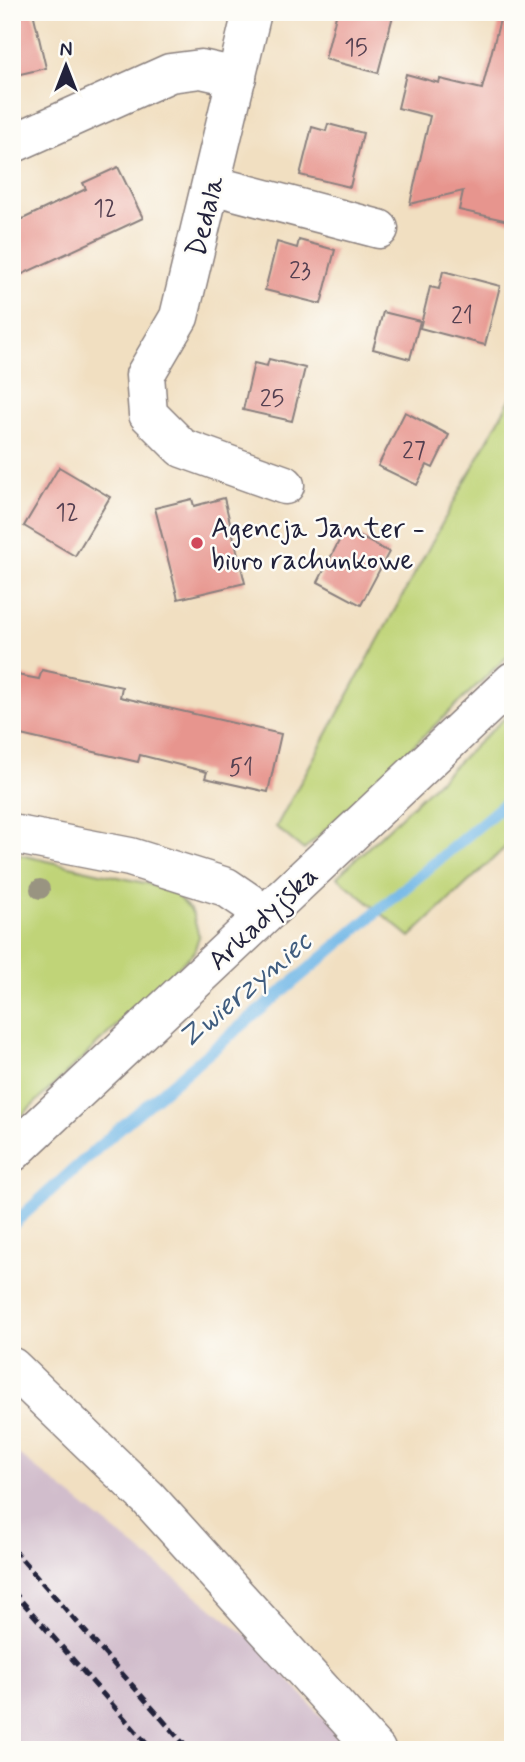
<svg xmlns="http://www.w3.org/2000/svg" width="525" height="1762" font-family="Mynerve,sans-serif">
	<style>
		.industrial { fill: #d1bdcc }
		.green { fill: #c0d478; stroke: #717b5a; stroke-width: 2 }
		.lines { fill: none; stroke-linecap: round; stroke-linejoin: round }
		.stream { stroke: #6eb6e6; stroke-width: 12 }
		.building { fill: #e7958e }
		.minor-casing { stroke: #8a807e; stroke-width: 41 }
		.minor { stroke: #fff; stroke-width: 38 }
		.rail { stroke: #22223b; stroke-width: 5; stroke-dasharray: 10 5; stroke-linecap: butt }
		.tree { fill: #999481 }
		.poi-dot { fill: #d1495b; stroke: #fdfcf7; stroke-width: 2.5 }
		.labels { text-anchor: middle; stroke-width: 5; stroke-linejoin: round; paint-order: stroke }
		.number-label { font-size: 24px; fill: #533f50 }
		.street-label { font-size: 28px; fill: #22223b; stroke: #fdfcf7 }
		.poi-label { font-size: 28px; fill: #22223b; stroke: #fdfcf7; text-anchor: start }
		.water-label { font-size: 30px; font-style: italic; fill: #405d7f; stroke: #fdfcf7 }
	</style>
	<rect width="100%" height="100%" fill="#fdfcf7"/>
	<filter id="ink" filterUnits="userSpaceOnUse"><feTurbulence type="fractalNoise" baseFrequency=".0143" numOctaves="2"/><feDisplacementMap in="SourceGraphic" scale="14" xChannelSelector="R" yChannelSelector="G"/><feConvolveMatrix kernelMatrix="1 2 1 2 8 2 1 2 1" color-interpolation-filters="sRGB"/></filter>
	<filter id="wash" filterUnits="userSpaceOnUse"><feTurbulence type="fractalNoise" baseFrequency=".00686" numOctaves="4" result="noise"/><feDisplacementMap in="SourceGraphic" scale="28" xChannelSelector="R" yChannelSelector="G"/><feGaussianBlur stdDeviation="1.57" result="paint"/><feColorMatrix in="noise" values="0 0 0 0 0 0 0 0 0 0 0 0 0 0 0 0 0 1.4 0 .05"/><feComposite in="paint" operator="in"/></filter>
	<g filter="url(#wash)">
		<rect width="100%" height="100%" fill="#f1dfc1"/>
		<polygon class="industrial" points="12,1449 260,1646 350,1750 12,1750"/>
		<g class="green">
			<polygon points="513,394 513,651 304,850 276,827"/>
			<polygon points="513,710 513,840 410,937 337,877"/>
			<polygon points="12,853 149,884 175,894 192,912 199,936 194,952 12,1125"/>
		</g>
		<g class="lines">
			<polyline class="stream" points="12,1225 121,1127 513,797"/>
		</g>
		<g id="blocks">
			<g class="building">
				<polygon points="12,12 33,12 46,68 12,76"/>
				<polygon points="337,12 394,12 378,73 325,59"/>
				<polygon points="502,12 513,13 513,222 459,210 463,191 410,204 430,116 398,108 406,74 439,83 440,79 482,89"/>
				<polygon points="328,124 363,133 350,187 300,175 312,127 326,131"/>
				<polygon points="118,167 143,218 12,279 12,224 86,189 83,183"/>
				<polygon points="299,240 335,250 321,304 265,290 277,242 297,248"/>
				<polygon points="443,271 500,286 485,345 420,328 430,287 439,289"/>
				<polygon points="383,312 420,321 410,359 373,349"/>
				<polygon points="269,359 305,368 292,421 243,410 254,363 267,366"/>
				<polygon points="405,412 449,435 433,468 427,465 417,485 378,466"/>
				<polygon points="59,467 110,497 75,556 24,526"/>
				<polygon points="224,498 245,583 178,599 155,508 192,499 194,506"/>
				<polygon points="345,529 389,552 361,605 318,582"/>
				<polygon points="42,670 122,687 120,697 281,734 268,792 205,778 207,772 140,755 138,762 12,733 12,674 39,679"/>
			</g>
		</g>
	</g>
	<g filter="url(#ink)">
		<use href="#blocks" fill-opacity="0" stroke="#8a807e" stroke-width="2"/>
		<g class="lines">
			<defs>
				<g id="minor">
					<polyline points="252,12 179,317 145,375 148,414 182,448 285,485"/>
					<polyline points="12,144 170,73 201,69 237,77"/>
					<polyline points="212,185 379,229"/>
					<polyline points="12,834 130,857 226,887 248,902 263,916"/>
					<polyline points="12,1153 513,681"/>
					<polyline points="12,1367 148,1498 376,1750"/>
				</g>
			</defs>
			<use href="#minor" class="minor-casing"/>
			<use href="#minor" class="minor"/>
			<g class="rail">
				<polyline points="12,1548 189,1750"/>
				<polyline points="12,1590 152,1750"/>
				<polyline points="12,1736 24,1750"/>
			</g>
		</g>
		<circle class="tree" cx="40" cy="889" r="10"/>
	</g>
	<circle class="poi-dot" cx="197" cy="543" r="7"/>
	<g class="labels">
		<g class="number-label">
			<text x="356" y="55">15</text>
			<text x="105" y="216">12</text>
			<text x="300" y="278">23</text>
			<text x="462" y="323">21</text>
			<text x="272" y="406">25</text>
			<text x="414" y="458">27</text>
			<text x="67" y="520">12</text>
			<text x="241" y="775">51</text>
		</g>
		<g class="street-label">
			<text transform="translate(204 216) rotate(-76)" y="10">Dedala</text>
			<text transform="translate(262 917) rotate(-43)" y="10">Arkadyjska</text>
		</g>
		<g class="poi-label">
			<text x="211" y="537">Agencja Janter -<tspan x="211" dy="32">biuro rachunkowe</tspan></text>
		</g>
		<g class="water-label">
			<text transform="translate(244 989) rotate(-40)" y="10">Zwierzyniec</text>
		</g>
	</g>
	<rect width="525" height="1762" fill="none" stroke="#fdfcf7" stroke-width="42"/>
	<g transform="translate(66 66)" stroke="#fdfcf7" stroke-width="5" paint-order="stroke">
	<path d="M0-5L12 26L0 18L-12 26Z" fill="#22223b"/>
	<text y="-10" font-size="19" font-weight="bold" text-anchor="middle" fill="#22223b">N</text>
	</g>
</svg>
